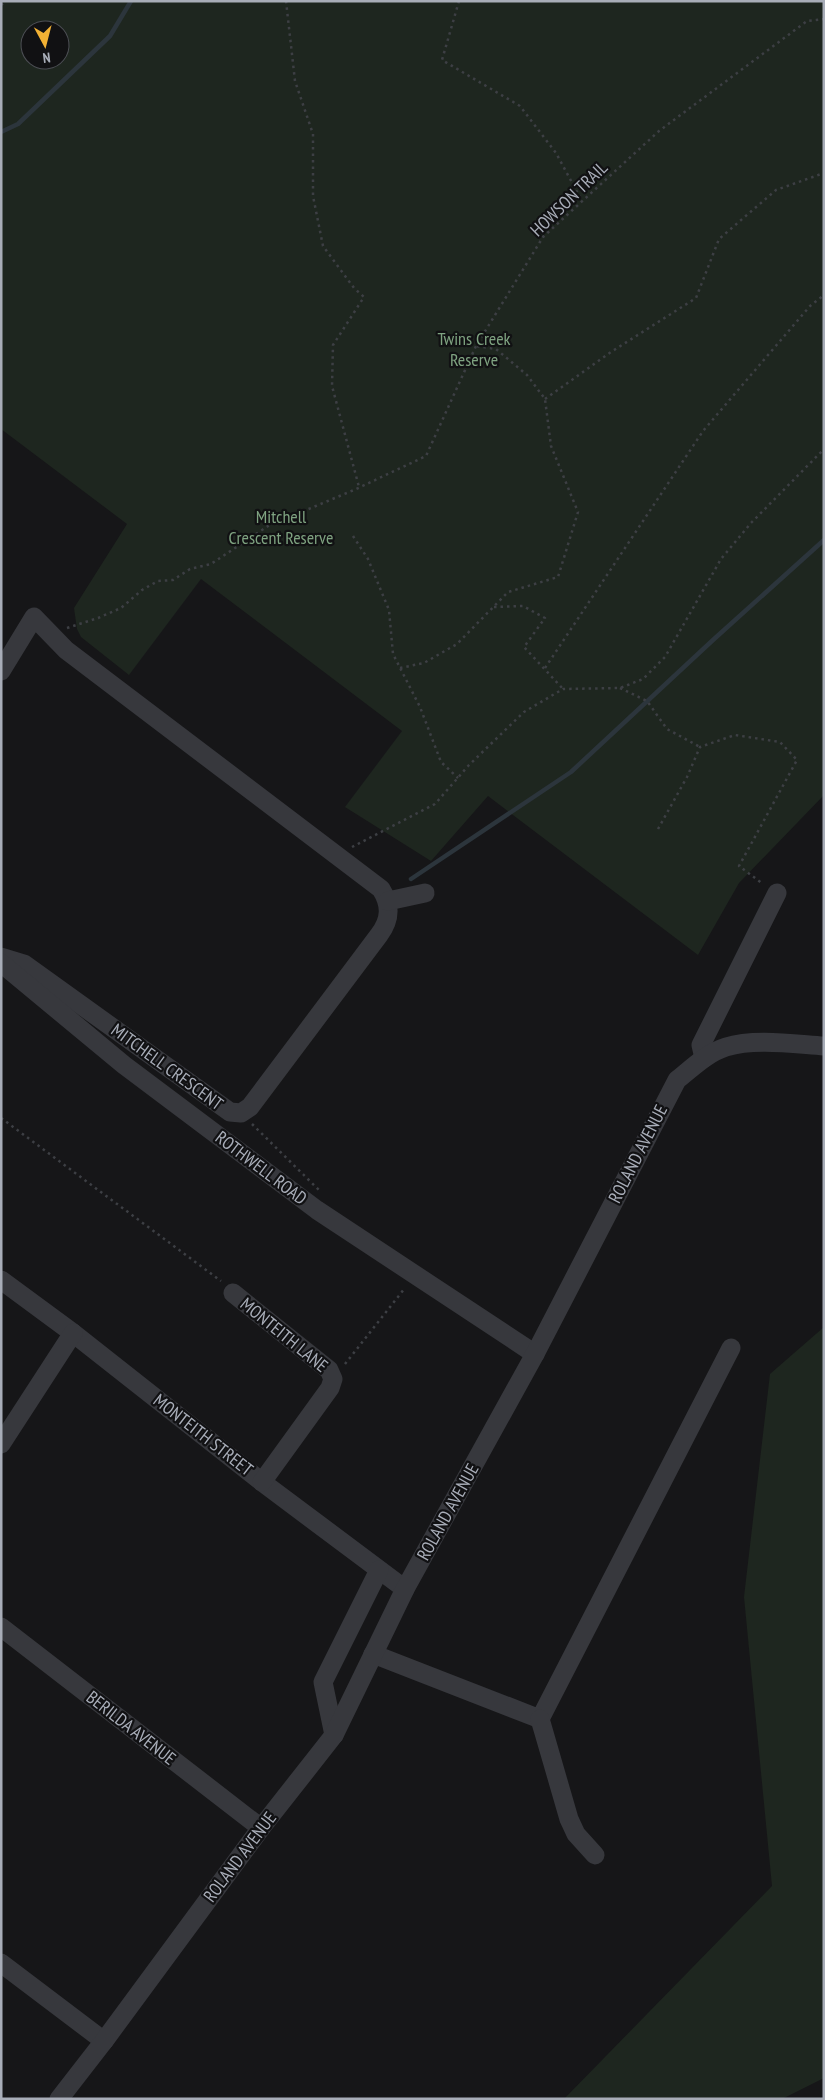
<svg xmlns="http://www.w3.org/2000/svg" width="825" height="2100" font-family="'PT Sans Narrow',sans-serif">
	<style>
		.green { fill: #1e261f; fill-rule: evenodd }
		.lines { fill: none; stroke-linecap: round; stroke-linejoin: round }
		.stream { stroke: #2c353c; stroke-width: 4.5 }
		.path { stroke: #3d3f44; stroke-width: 2.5; stroke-dasharray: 2.5 4; stroke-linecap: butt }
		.minor { stroke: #37383d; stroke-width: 19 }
		.labels { text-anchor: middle; stroke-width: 4.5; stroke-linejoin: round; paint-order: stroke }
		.street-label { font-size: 18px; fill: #a8adb8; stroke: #111113 }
		.park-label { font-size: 18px; fill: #7fa381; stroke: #111113 }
	</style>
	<rect width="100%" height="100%" fill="#161618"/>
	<g class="green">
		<path d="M1 1H824V795L739 883 698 955 488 796 431 861 345 807 402 731 201 579 129 675 81 637 77 629 74 608 127 524 1 429ZM30 30H60V60H30Z"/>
		<polygon points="824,1327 824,2078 782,2099 564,2099 772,1886 744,1597 770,1374"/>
	</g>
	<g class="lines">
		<g class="stream">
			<polyline points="1,132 18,124 110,36 131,1"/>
			<polyline points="411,879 571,772 713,640 824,540"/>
		</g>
		<g class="path">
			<polyline points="286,1 295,81 313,134 313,196 323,246 354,288 364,297 333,345 332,386 359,487"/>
			<polyline points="459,1 442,60 520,106 556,153 582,201"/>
			<polyline points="1,5 6,1"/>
			<polyline points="545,399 611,352 696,298 719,239 776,190 824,173"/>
			<polyline points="353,536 368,559 389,610 393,654 420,707 441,762 458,778"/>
			<polyline points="494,607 523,606 545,618 524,647 563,689"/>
			<polyline points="67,628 98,618 121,608 142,590 158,581 173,580 190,569 211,564 268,526 354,490 426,456 476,346 543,237 659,131 807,21 824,19"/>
			<polyline points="400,668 424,663 457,644 508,592 558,577 578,512 551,446 545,399 527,375 496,349 476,346"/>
			<polyline points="545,668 703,431 810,306 824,295"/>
			<polyline points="620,688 647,701 667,729 700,747"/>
			<polyline points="658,829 687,777 700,747 735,735 780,742 797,760 739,866 763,884"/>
			<polyline points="352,847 435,804 469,765 524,712 563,689 620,688 643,679 665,657 721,559 751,523 824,449"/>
			<polyline points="1,1118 221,1281"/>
			<polyline points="252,1124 321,1192"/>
			<polyline points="345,1364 405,1288"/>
		</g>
		<g class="minor">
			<path d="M1 671 34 617 66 650 381 889C391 905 391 919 379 935L250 1107 241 1113 230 1112 24 964 1 957"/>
			<polyline points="388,901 425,893"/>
			<polyline points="1,963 124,1065 317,1210 535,1354"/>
			<polyline points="704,1058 701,1045 777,893"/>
			<polyline points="1,1280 73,1333 262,1482 405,1589"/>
			<polyline points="233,1293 329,1370 333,1379 330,1388 262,1482"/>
			<polyline points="1,1444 73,1333"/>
			<polyline points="1,1627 261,1828"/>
			<polyline points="373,1654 540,1719 731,1348"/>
			<polyline points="540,1719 569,1819 576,1834 595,1855"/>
			<polyline points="334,1735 323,1682 379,1570"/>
			<polyline points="1,1963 104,2041"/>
			<path d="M59 2099 104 2041 261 1828 334 1735 405 1589 535 1354 677 1080C692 1068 707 1053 726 1047 754 1038 794 1044 824 1046"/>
		</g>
	</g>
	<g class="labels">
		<g class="street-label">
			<text transform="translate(569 199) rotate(-44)" y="6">HOWSON TRAIL</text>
			<text transform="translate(167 1067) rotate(36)" y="6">MITCHELL CRESCENT</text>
			<text transform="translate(638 1154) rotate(-63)" y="6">ROLAND AVENUE</text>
			<text transform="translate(261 1168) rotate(37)" y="6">ROTHWELL ROAD</text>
			<text transform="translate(284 1335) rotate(39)" y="6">MONTEITH LANE</text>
			<text transform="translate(203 1435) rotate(38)" y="6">MONTEITH STREET</text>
			<text transform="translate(448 1512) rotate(-61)" y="6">ROLAND AVENUE</text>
			<text transform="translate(131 1728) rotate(38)" y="6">BERILDA AVENUE</text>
			<text transform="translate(240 1857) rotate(-53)" y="6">ROLAND AVENUE</text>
		</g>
		<g class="park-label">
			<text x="474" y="345">Twins Creek<tspan x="474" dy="21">Reserve</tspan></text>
			<text x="281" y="523">Mitchell<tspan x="281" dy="21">Crescent Reserve</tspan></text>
		</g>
	</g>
	<rect width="825" height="2100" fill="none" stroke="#a8adb8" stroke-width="5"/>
	<g transform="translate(45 45) rotate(173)"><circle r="24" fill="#111113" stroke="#4d4f55"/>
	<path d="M0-4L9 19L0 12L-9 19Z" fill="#f2b134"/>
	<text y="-8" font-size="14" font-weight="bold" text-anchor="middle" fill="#a8adb8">N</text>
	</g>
</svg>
